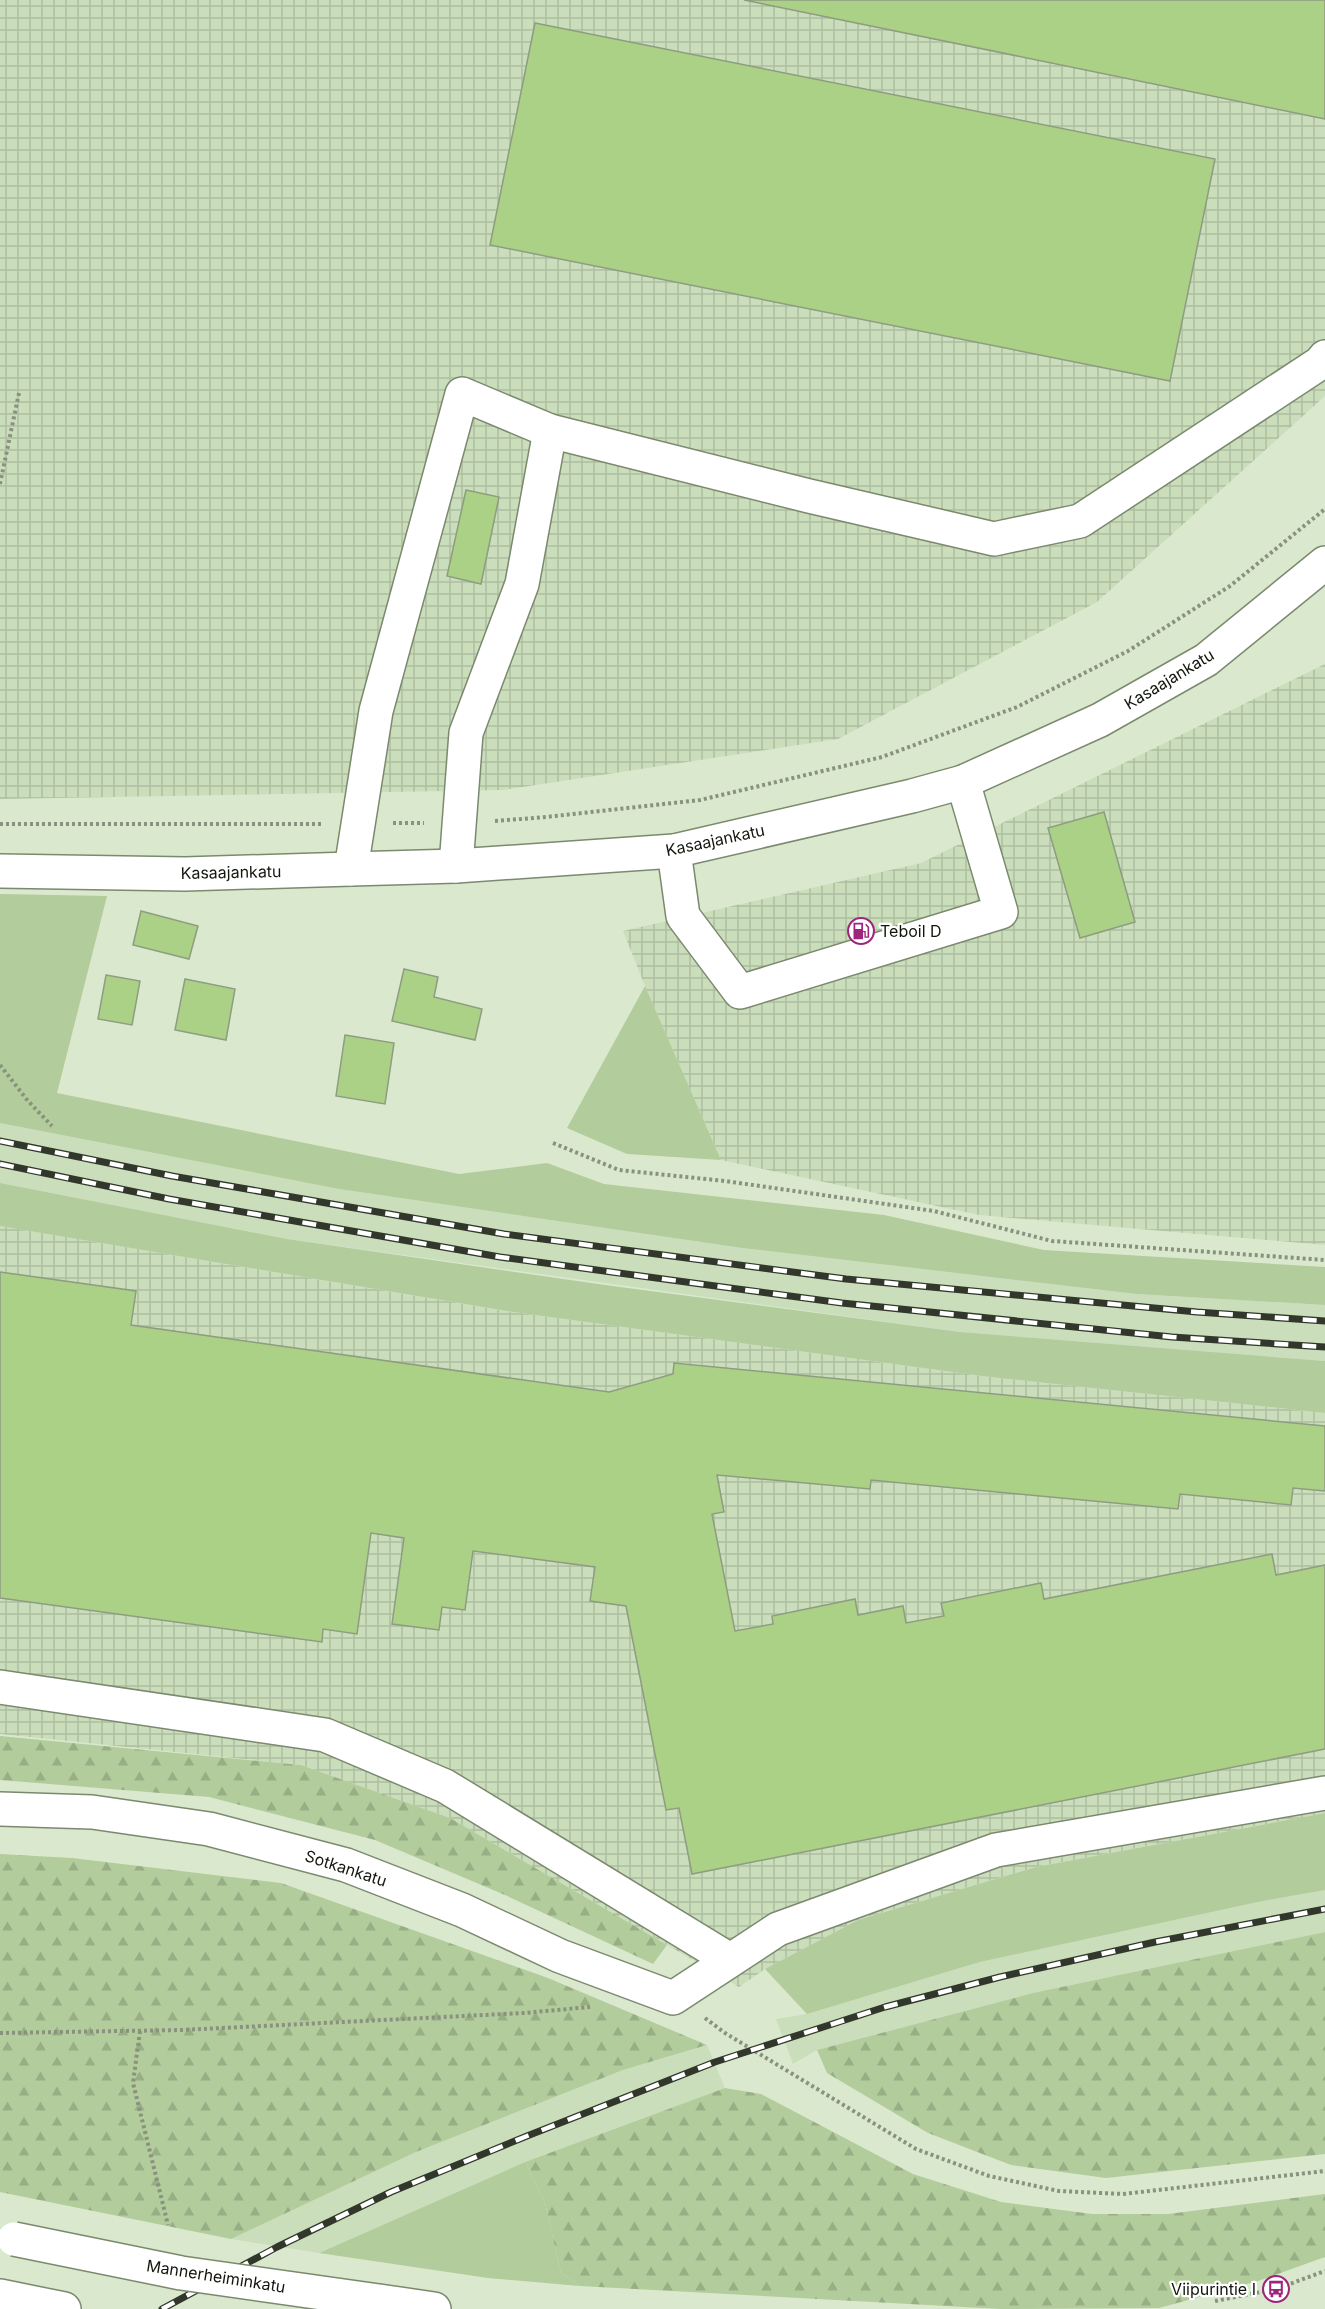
<svg xmlns="http://www.w3.org/2000/svg" width="1325" height="2309" font-family="Inter,sans-serif">
	<style>
		.built { fill: #cbdebb }
		.industrial { fill: url(#industrial-grid) }
		.green { fill: #b2cc9c }
		.forest { fill: url(#forest-firs) }
		.building { fill: #aad185; stroke: #8e9d82; stroke-width: 1.5 }
		.lines { fill: none; stroke-linecap: round; stroke-linejoin: round }
		.minor-casing { stroke: #7b896f; stroke-width: 36 }
		.major-casing { stroke: #7b896f; stroke-width: 36 }
		.path { stroke: #88927e; stroke-width: 4; stroke-dasharray: 3 3; stroke-linecap: butt }
		.minor { stroke: #fff; stroke-width: 33 }
		.major { stroke: #fff; stroke-width: 33 }
		.rail-casing { stroke: #31372b; stroke-width: 7 }
		.rail { stroke: #fff; stroke-width: 4.5; stroke-dasharray: 14; stroke-linecap: butt }
		.major-bridge-casing { stroke: #7b896f; stroke-width: 36; stroke-linecap: butt }
		.major-bridge { stroke: #fff; stroke-width: 33 }
		.labels { text-anchor: middle; stroke-width: 4.5; stroke-linejoin: round; paint-order: stroke }
		.street-label { font-size: 16px; fill: #12170d; stroke: #fff }
		.poi-label { font-size: 16px; fill: #12170d; stroke: #fff; text-anchor: start }
	</style>
	<defs>
		<pattern id="industrial-grid" width="8" height="8" patternUnits="userSpaceOnUse" patternTransform="scale(1.5)"><rect width="8" height="8" fill="#cbdebb"/><path d="M0 4h8M4 0v8" fill="none" stroke="#adbea0"/></pattern>
		<pattern id="forest-firs" width="22" height="20" patternUnits="userSpaceOnUse" patternTransform="scale(1.5)"><rect width="22" height="20" fill="#b2cc9c"/><path d="M5 1l3.5 6h-7zM16 11l3.5 6h-7z" fill="#98ae85"/></pattern>
	</defs>
	<rect width="100%" height="100%" fill="#dae9cd"/>
	<g class="built">
		<polygon points="0,1123 339,1189 742,1248 1137,1294 1325,1305 1325,1361 960,1332 287,1239 0,1183"/>
		<polygon points="1325,1890 1325,1932 1033,1993 817,2050 793,2064 776,2019 807,2014 980,1962 1258,1902"/>
		<polygon points="707,2045 725,2088 525,2162 319,2253 231,2239 416,2152 623,2070"/>
	</g>
	<g class="industrial">
		<polygon points="0,0 1325,0 1325,396 1097,602 838,739 503,790 0,799"/>
		<polygon points="1325,664 1325,1245 979,1215 721,1160 645,986 623,931 921,863"/>
		<polygon points="0,1226 507,1311 982,1376 1325,1413 1325,1813 1036,1867 858,1920 765,1969 739,1987 450,1818 301,1765 0,1734"/>
	</g>
	<g class="green">
		<polygon points="0,894 107,896 57,1093 459,1174 547,1163 604,1184 884,1215 1044,1250 1325,1267 1325,1305 1137,1294 742,1248 339,1189 0,1123"/>
		<polygon points="645,986 721,1160 627,1154 567,1128"/>
		<polygon points="0,1183 287,1239 605,1285 960,1332 1325,1361 1325,1413 982,1376 507,1311 0,1226"/>
		<polygon points="1325,1813 1325,1890 1258,1902 980,1962 807,2014 765,1969 858,1920 1036,1867"/>
		<polygon points="525,2162 545,2203 561,2273 580,2286 488,2278 319,2253"/>
	</g>
	<g class="forest">
		<polygon points="0,1736 301,1765 450,1818 667,1945 653,1964 505,1895 375,1840 209,1797 0,1780"/>
		<polygon points="0,1854 72,1858 281,1883 548,1978 707,2045 623,2070 416,2152 231,2239 0,2192"/>
		<polygon points="1325,1932 1325,2154 1106,2178 1011,2165 928,2133 827,2073 817,2050 1033,1993"/>
		<polygon points="725,2088 761,2094 913,2174 1001,2202 1092,2214 1168,2214 1325,2194 1325,2257 1258,2281 1159,2308 1001,2309 580,2286 561,2273 545,2203 525,2162"/>
	</g>
	<g class="building">
		<polygon points="744,0 1325,0 1325,119"/>
		<polygon points="535,23 1215,159 1170,381 490,245"/>
		<polygon points="466,490 499,497 481,584 447,576"/>
		<polygon points="1104,812 1135,922 1080,938 1048,828"/>
		<polygon points="141,911 198,926 189,959 133,945"/>
		<polygon points="404,969 438,977 434,997 482,1009 475,1040 392,1021"/>
		<polygon points="106,975 140,981 132,1025 98,1019"/>
		<polygon points="185,979 235,989 226,1040 175,1030"/>
		<polygon points="345,1035 394,1043 385,1104 336,1096"/>
		<polygon points="0,1272 136,1291 131,1325 609,1392 673,1374 674,1363 1325,1426 1325,1491 1293,1488 1291,1505 1180,1494 1178,1509 871,1480 870,1489 717,1475 724,1512 712,1514 735,1631 773,1624 772,1616 855,1599 858,1615 903,1606 906,1623 944,1616 941,1603 1041,1583 1044,1599 1272,1554 1276,1575 1325,1565 1325,1749 692,1874 679,1808 666,1810 626,1606 590,1601 595,1567 473,1551 465,1610 442,1607 439,1630 392,1624 404,1538 371,1533 357,1634 323,1629 322,1642 0,1598"/>
	</g>
	<g class="lines">
		<defs>
			<g id="minor">
				<polyline points="674,851 683,916 740,992 1001,912 963,782"/>
				<polyline points="456,866 466,733 522,584 550,431"/>
				<polyline points="351,869 376,711 462,394 550,431 809,496 994,539 1080,521 1320,363 1325,357"/>
				<polyline points="0,871 185,874 351,869 456,866 674,851 912,796 963,782 1100,720 1206,660 1325,563"/>
				<polyline points="0,1687 325,1735 445,1786 730,1960"/>
				<polyline points="0,1809 92,1812 209,1829 346,1865 462,1910 560,1956 673,1998 778,1929 996,1850 1325,1793"/>
			</g>
			<g id="major">
				<polyline points="0,2296 64,2309"/>
				<polyline points="379,2301 434,2309"/>
			</g>
		</defs>
		<use href="#minor" class="minor-casing"/>
		<use href="#major" class="major-casing"/>
		<g class="path">
			<polyline points="0,484 19,393"/>
			<polyline points="495,821 546,817 700,800 882,757 1017,707 1128,651 1230,586 1325,509"/>
			<polyline points="393,823 424,823"/>
			<polyline points="0,824 322,824"/>
			<polyline points="0,1065 28,1101 52,1126"/>
			<polyline points="553,1143 619,1170 725,1181 934,1211 1052,1241 1325,1260"/>
			<polyline points="705,2018 725,2033 916,2149 989,2176 1059,2191 1123,2194 1325,2171"/>
			<polyline points="140,2031 133,2083 168,2225"/>
			<polyline points="0,2033 182,2030 524,2013 590,2007"/>
			<polyline points="1215,2301 1276,2289 1325,2271"/>
		</g>
		<use href="#minor" class="minor"/>
		<use href="#major" class="major"/>
		<defs>
			<g id="rail">
				<polyline points="0,1141 172,1176 504,1234 846,1279 1197,1312 1325,1321"/>
				<polyline points="0,1164 169,1199 500,1257 842,1303 1172,1337 1325,1347"/>
				<polyline points="162,2309 277,2247 391,2192 527,2136 715,2062 885,2007 1000,1977 1155,1942 1325,1909"/>
			</g>
		</defs>
		<use href="#rail" class="rail-casing"/>
		<use href="#rail" class="rail"/>
		<defs>
			<polyline id="major-bridge" points="14,2239 181,2273 379,2301"/>
		</defs>
		<use href="#major-bridge" class="major-bridge-casing"/>
		<use href="#major-bridge" class="major-bridge"/>
	</g>
	<defs>
		<symbol id="fuel-ring" viewBox="-11 -11 22 22"><circle r="9.5" fill="#fff" stroke="#9d257e" stroke-width="1.5"/><path d="M-5.5-6h7V0h2V4h1.3V-2.5L3-4.5l.8-.8L6-3V5H2.5V1h-1V6h-7ZM-4.2-4.7v3.2H.2V-4.7Z" fill="#9d257e"/></symbol>
		<symbol id="bus-ring" viewBox="-11 -11 22 22"><circle r="9.5" fill="#fff" stroke="#9d257e" stroke-width="1.5"/><path d="M-5-6H5V4H4V6H2V4H-2V6H-4V4H-5ZM-3.5-4V0h7V-4ZM-3.5 1.2v1.5H-2V1.2ZM2 1.2v1.5H3.5V1.2Z" fill="#9d257e"/></symbol>
	</defs>
	<g fill-rule="evenodd">
		<use href="#fuel-ring" x="846" y="916" width="30" height="30"/>
		<use href="#bus-ring" x="1261" y="2274" width="30" height="30"/>
	</g>
	<g class="labels">
		<g class="street-label">
			<text transform="translate(1169 679) rotate(-31)" y="6">Kasaajankatu</text>
			<text transform="translate(715 840) rotate(-12)" y="6">Kasaajankatu</text>
			<text transform="translate(231 872) rotate(-1)" y="6">Kasaajankatu</text>
			<text transform="translate(346 1868) rotate(18)" y="6">Sotkankatu</text>
			<text transform="translate(216 2276) rotate(9)" y="6">Mannerheiminkatu</text>
		</g>
		<g class="poi-label">
			<text x="880" y="937">Teboil D</text>
			<text x="1256" y="2295" text-anchor="end">Viipurintie I</text>
		</g>
	</g>
</svg>
